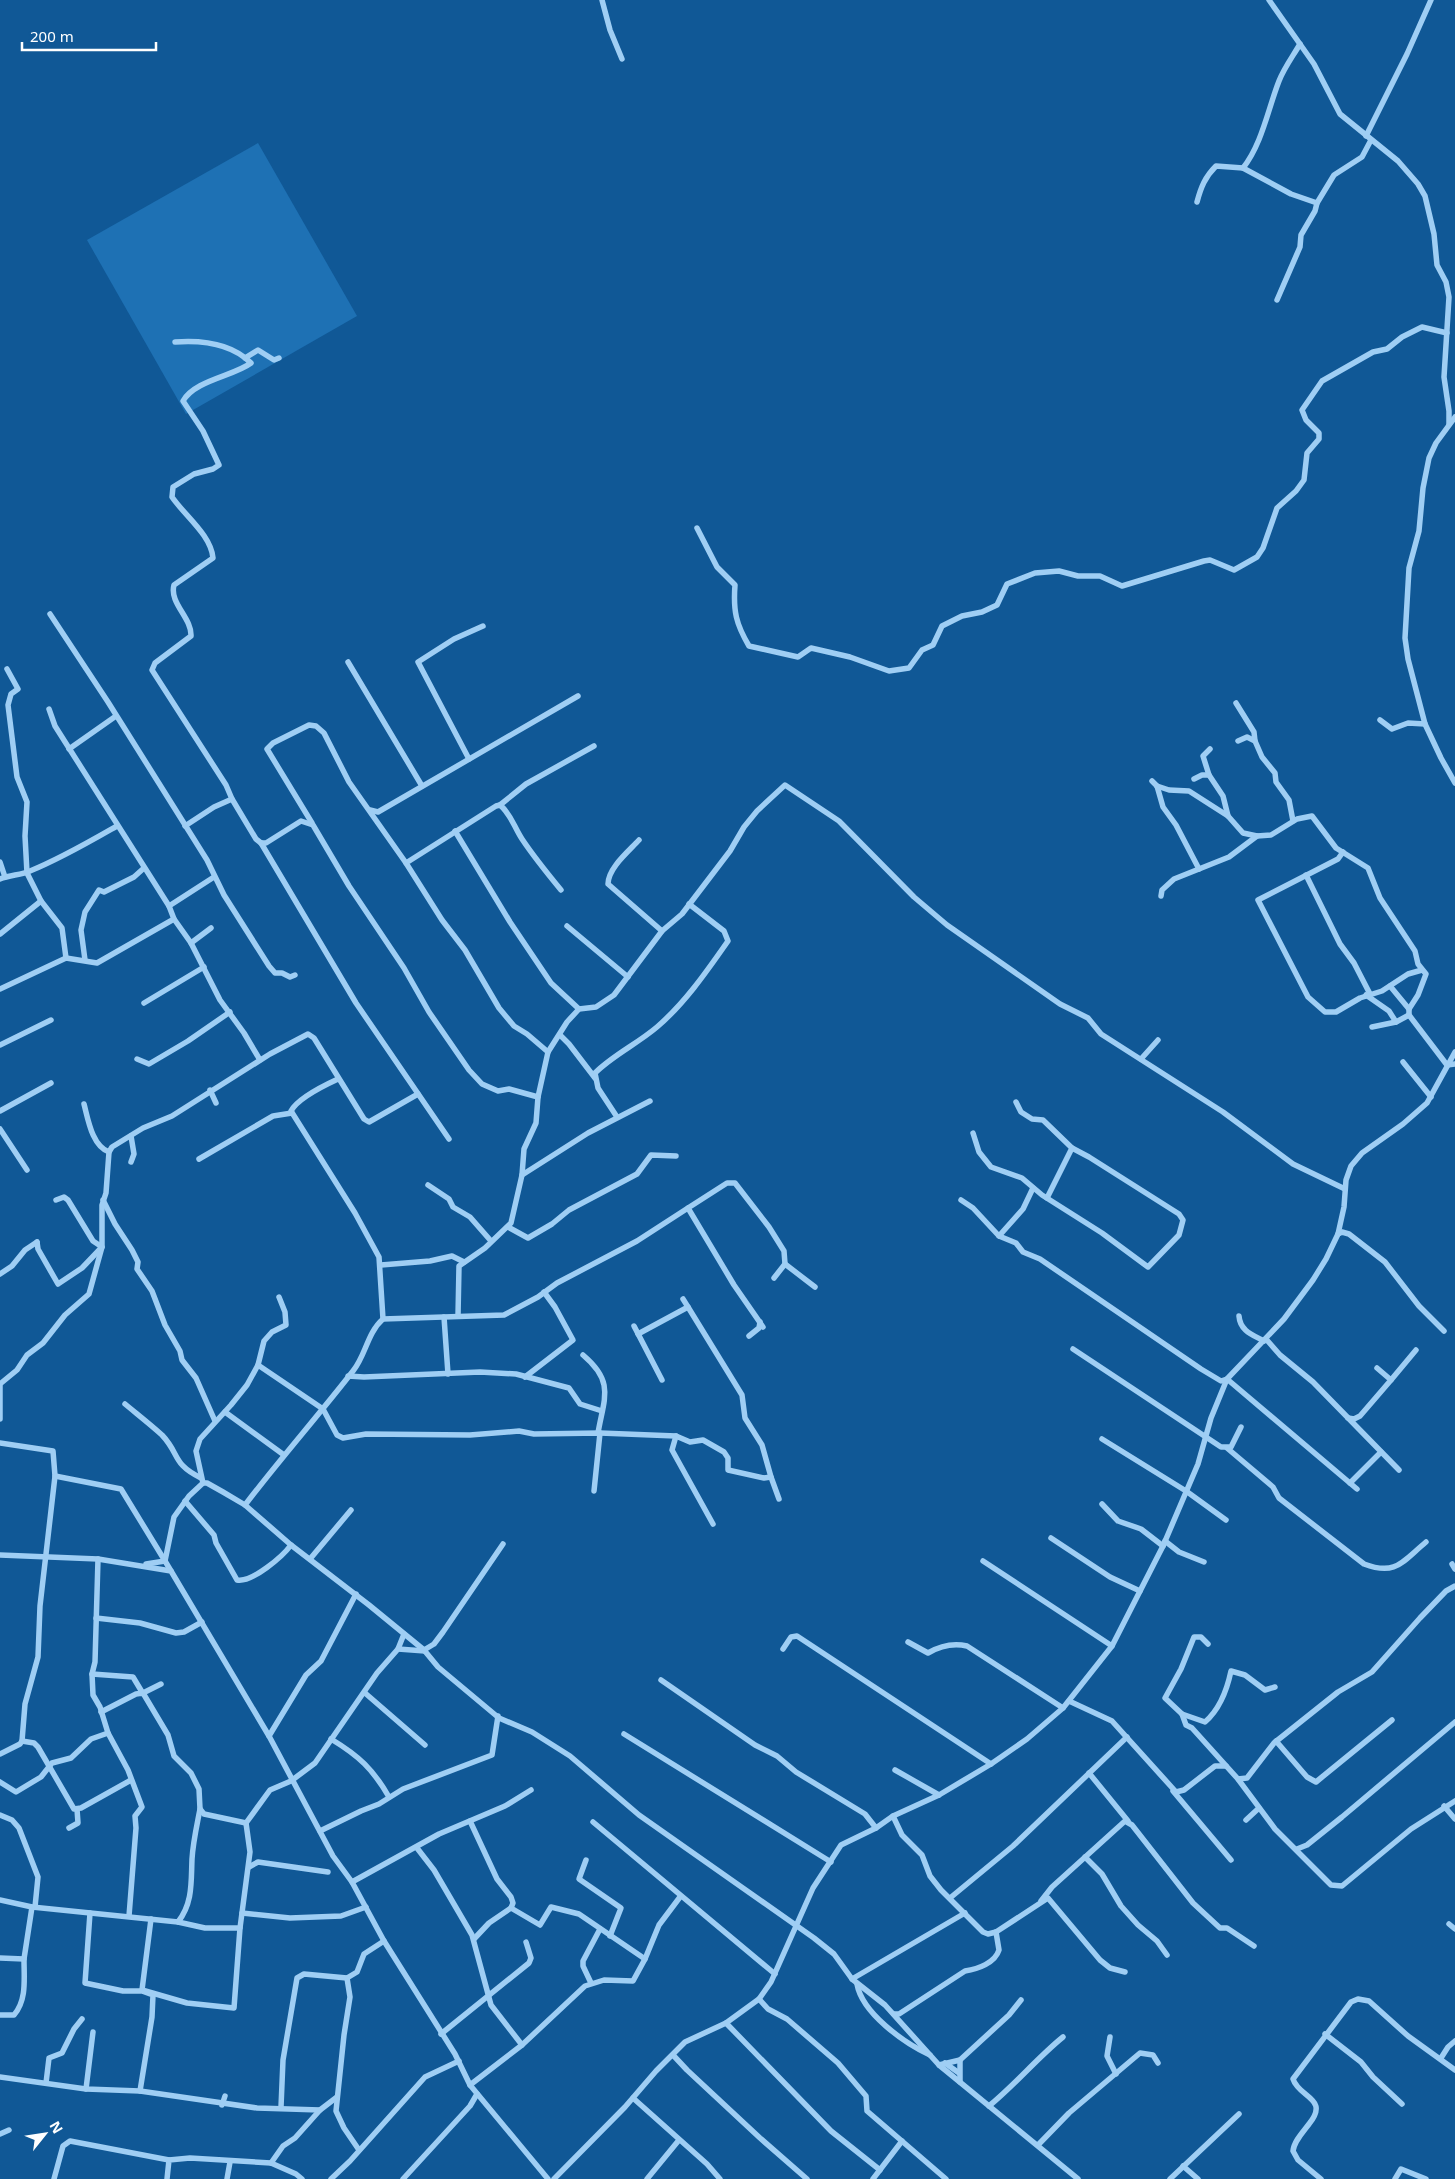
<svg xmlns="http://www.w3.org/2000/svg" width="1455" height="2179" font-family="'Noto Sans',sans-serif">
	<style>
		.green { fill: #1e71b4 }
		.lines { fill: none; stroke-linecap: round; stroke-linejoin: round }
		.minor { stroke: #9fcef4; stroke-width: 5.5 }
	</style>
	<rect width="100%" height="100%" fill="#105896"/>
	<polygon class="green" points="258,143 357,316 186,414 87,240"/>
	<g class="lines">
		<g class="minor">
			<polyline points="602,0 610,30 622,59"/>
			<polyline points="1269,0 1314,64 1340,114 1398,161 1418,184 1425,196 1434,234 1437,265 1446,282 1449,297 1444,377 1449,411 1449,424"/>
			<polyline points="1366,136 1407,54 1431,0"/>
			<path d="M1243 168C1262 144 1268 109 1279 81 1284 68 1293 56 1300 44"/>
			<path d="M1197 202C1201 187 1205 177 1216 166L1243 168 1291 194 1317 203"/>
			<polyline points="1277,300 1300,247 1301,235 1315,211 1317,203 1334,175 1362,157 1371,140"/>
			<path d="M175 342C202 340 232 344 251 363 234 376 195 380 183 401L203 431 219 465 213 469 194 474 173 487 172 497C185 516 211 535 213 558L174 585C169 603 192 618 191 636L155 663 152 670 226 785 232 799 256 839 261 843H266L301 821 313 825 349 886 404 968 429 1012 469 1070 482 1084 498 1091 509 1089 538 1097"/>
			<polyline points="245,358 258,350 274,360 279,358"/>
			<polyline points="1455,417 1436,443 1429,458 1423,488 1419,531 1409,568 1405,638 1408,659 1425,724 1441,758 1455,783"/>
			<path d="M697 528 717 567 735 585C733 611 736 624 749 646L798 657 811 648 850 657 889 671 909 668 922 650 933 645 942 626 962 616 982 612 997 605 1007 584 1035 573 1059 571 1078 576H1100L1122 586 1204 561 1210 560 1234 570 1257 557 1263 548 1277 508 1296 491 1304 480 1307 453 1319 439V433L1306 420 1302 410 1322 381 1373 352 1387 349 1402 337 1422 327 1447 333"/>
			<polyline points="50,614 108,702 207,860 224,895 269,966 275,973 282,973 290,977 295,975"/>
			<polyline points="348,662 422,786"/>
			<polyline points="7,669 18,689 11,694 8,705 17,777 27,802 25,836 27,873 41,901 62,928 66,958"/>
			<polyline points="1236,703 1254,732 1255,741"/>
			<polyline points="49,709 55,726 169,906 174,919 191,943 220,1000 244,1033 260,1060"/>
			<polyline points="1380,720 1392,729 1408,723 1425,724"/>
			<polyline points="1238,741 1247,737 1255,741 1262,757 1275,773 1276,782 1289,800 1293,821"/>
			<polyline points="69,749 116,716"/>
			<polyline points="469,759 418,662 454,639 483,626"/>
			<polyline points="1209,775 1203,756 1210,749"/>
			<polyline points="1194,779 1202,775 1209,775 1223,796 1228,816"/>
			<polyline points="1152,781 1157,786 1163,807 1176,825 1199,869"/>
			<polyline points="1157,786 1169,790 1189,791 1228,816 1243,833 1257,836"/>
			<polyline points="500,805 526,784 594,746"/>
			<polyline points="370,810 378,812 578,696"/>
			<polyline points="312,823 267,749 273,743 309,725 316,726 324,733 349,782 406,863"/>
			<polyline points="185,826 214,807 232,799"/>
			<polyline points="455,831 510,922 551,983 579,1009"/>
			<path d="M639 840C629 851 608 868 608 884L662 931"/>
			<polyline points="261,843 356,1003 449,1139"/>
			<polyline points="1343,852 1338,859 1258,900 1308,997 1325,1012 1336,1012 1360,998 1382,991 1408,974 1422,970"/>
			<polyline points="0,862 5,877"/>
			<polyline points="1306,875 1340,944 1354,963 1370,994"/>
			<path d="M0 879C10 875 21 875 30 871 60 859 89 842 117 826"/>
			<polyline points="1161,896 1162,890 1174,879 1229,857 1257,836 1271,835 1297,819 1312,816 1336,848 1368,868 1380,898 1415,951 1418,964 1426,974 1418,995 1409,1009 1409,1015 1447,1065 1455,1064"/>
			<polyline points="169,906 214,877"/>
			<polyline points="567,926 628,977"/>
			<polyline points="0,934 41,901"/>
			<polyline points="191,943 211,928"/>
			<polyline points="85,960 81,930 85,912 99,890 104,892 134,877 144,868"/>
			<polyline points="1390,986 1409,1009"/>
			<polyline points="0,989 66,958 97,963 174,919"/>
			<polyline points="1366,995 1389,1011 1396,1022"/>
			<polyline points="144,1003 204,967"/>
			<polyline points="1372,1027 1396,1022 1409,1015"/>
			<polyline points="560,1035 569,1044 595,1078"/>
			<polyline points="0,1045 51,1020"/>
			<path d="M548 1052 527 1034 514 1026 499 1008 465 950 442 920 406 863 496 806 500 805C511 814 514 827 522 839 534 857 547 873 561 890"/>
			<polyline points="137,1059 149,1064 188,1041 230,1012"/>
			<polyline points="1141,1059 1158,1040"/>
			<polyline points="1403,1062 1431,1097"/>
			<path d="M338 1079C325 1085 298 1098 291 1111L355 1213 379 1257 383 1319"/>
			<polyline points="210,1090 216,1103"/>
			<path d="M84 1104C88 1119 92 1146 109 1152"/>
			<polyline points="0,1111 51,1083"/>
			<path d="M617 1117 598 1088 595 1073C613 1055 637 1044 657 1027 685 1003 707 971 728 941L724 931 689 904"/>
			<polyline points="0,1129 27,1170"/>
			<polyline points="973,1133 979,1152 991,1167 1022,1178 1042,1195 1102,1233 1148,1267 1179,1235 1183,1220 1179,1214 1089,1157 1072,1148 1043,1120 1032,1119 1021,1112 1016,1102"/>
			<polyline points="199,1159 273,1116 292,1113"/>
			<polyline points="131,1162 134,1154 131,1136"/>
			<polyline points="522,1175 588,1133 650,1101"/>
			<polyline points="428,1185 449,1199 453,1207 470,1217 491,1241"/>
			<polyline points="1047,1198 1072,1148"/>
			<polyline points="103,1200 115,1224 132,1250 138,1262 137,1269 152,1291 165,1325 180,1351 182,1360 196,1378 215,1421"/>
			<polyline points="961,1200 973,1208 999,1236 1023,1209 1033,1188"/>
			<polyline points="508,1227 528,1238 552,1224 569,1210 637,1174 651,1155 676,1156"/>
			<polyline points="1338,1234 1342,1232 1349,1234 1385,1262 1419,1306 1444,1331"/>
			<polyline points="999,1236 1016,1243 1023,1252 1040,1259 1201,1369 1221,1381 1227,1379 1357,1489"/>
			<polyline points="37,1242 38,1249 58,1284 82,1268 102,1247 93,1241 68,1200 64,1197 56,1200"/>
			<polyline points="381,1265 430,1261 452,1256 464,1262"/>
			<polyline points="0,1274 12,1266 25,1250 37,1242"/>
			<polyline points="774,1278 785,1264"/>
			<polyline points="683,1299 688,1307"/>
			<polyline points="458,1316 459,1266 485,1248 511,1223 522,1175 524,1149 536,1123 538,1097 548,1052 567,1022 579,1009 596,1007 614,995 662,931 682,914 730,851 744,827 757,811 785,785 839,821 914,897 947,925 1060,1004 1088,1018 1101,1034 1223,1112 1293,1164 1345,1189"/>
			<path d="M1239 1316C1240 1331 1253 1335 1264 1341"/>
			<polyline points="444,1317 448,1374"/>
			<polyline points="634,1326 662,1380"/>
			<polyline points="763,1327 734,1285 688,1208 727,1183 735,1183 769,1227 784,1251 785,1264 815,1287"/>
			<polyline points="749,1336 759,1328 760,1322"/>
			<polyline points="1266,1339 1280,1355 1313,1382 1399,1470"/>
			<polyline points="1073,1349 1221,1447 1231,1447 1241,1427"/>
			<path d="M583 1355C615 1382 604 1398 598 1433"/>
			<polyline points="258,1365 323,1409 337,1435 343,1438 366,1434 470,1435 519,1431 534,1434 600,1433 594,1491"/>
			<polyline points="348,1376 364,1377 480,1372 516,1374 569,1388 580,1404 602,1411"/>
			<polyline points="525,1377 573,1340 555,1307 544,1292"/>
			<polyline points="1391,1380 1416,1350"/>
			<polyline points="0,1384 17,1370 27,1355 43,1343 65,1315 89,1294 102,1247 102,1205 106,1193 109,1152 112,1147 143,1128 172,1116 270,1054 308,1034 314,1038 364,1119 369,1122 418,1094"/>
			<polyline points="0,1386 0,1419"/>
			<path d="M125 1404C137 1414 150 1424 162 1435 180 1454 172 1464 201 1478"/>
			<polyline points="225,1412 284,1455"/>
			<polyline points="1348,1418 1354,1419 1360,1416 1391,1380 1377,1368"/>
			<polyline points="600,1433 676,1436 690,1442 703,1440 724,1452 728,1458 728,1470 764,1478 771,1477 762,1445 745,1418 742,1395 688,1307 638,1334"/>
			<polyline points="676,1436 672,1450 713,1524"/>
			<polyline points="1102,1439 1186,1491 1226,1520"/>
			<polyline points="0,1443 53,1451 55,1476 40,1606 38,1657 25,1704 22,1741 20,1744 0,1754"/>
			<path d="M1227 1448 1273 1487 1279 1498 1364 1564C1396 1576 1402 1562 1426 1542"/>
			<polyline points="55,1476 121,1489 165,1561 146,1564"/>
			<polyline points="771,1477 779,1499"/>
			<polyline points="203,1483 196,1451 200,1439 231,1405 247,1385 258,1365 264,1341 272,1332 286,1325 285,1312 279,1297"/>
			<polyline points="1350,1483 1381,1452"/>
			<path d="M185 1501 214 1535 216 1543 237 1580C252 1583 283 1556 291 1545"/>
			<polyline points="1102,1504 1118,1521 1141,1529 1163,1546"/>
			<path d="M245 1505C280 1459 318 1416 353 1371 366 1355 367 1333 383 1319L504 1315 538 1297 557 1283 637 1241 688 1208"/>
			<polyline points="1051,1538 1110,1577 1140,1591"/>
			<polyline points="1165,1541 1179,1552 1204,1562"/>
			<polyline points="0,1555 98,1559 171,1571 269,1736 333,1856 352,1882 384,1941 455,2054 470,2085 548,2179"/>
			<polyline points="98,1559 95,1662 92,1674 93,1695 100,1707 108,1733 128,1770 142,1807 135,1816 136,1828 129,1916"/>
			<polyline points="310,1559 351,1510"/>
			<polyline points="983,1561 1112,1646"/>
			<polyline points="1452,1564 1455,1569"/>
			<polyline points="171,1571 165,1561 174,1517 189,1496 203,1483 207,1483 223,1492 245,1505 291,1545 369,1605 424,1650 438,1667 499,1718 532,1732 570,1756 639,1815 814,1938 834,1954 852,1979 885,2005 939,2065 1078,2179"/>
			<polyline points="96,1618 140,1623 176,1633 184,1632 202,1622"/>
			<path d="M908 1642 928 1653C940 1646 954 1643 967 1646L1063 1708"/>
			<path d="M1208 1644 1201 1637H1194L1181 1669 1165 1698 1182 1714 1205 1722C1220 1709 1227 1690 1231 1671L1245 1675 1265 1690 1275 1687"/>
			<polyline points="398,1649 425,1651"/>
			<polyline points="783,1649 791,1637 797,1636 991,1764"/>
			<polyline points="424,1650 434,1644 443,1632 503,1544"/>
			<polyline points="92,1674 133,1677 142,1692"/>
			<polyline points="661,1680 755,1745 777,1756 796,1772 865,1814 876,1828"/>
			<polyline points="143,1693 161,1684"/>
			<polyline points="365,1693 425,1745"/>
			<polyline points="1069,1701 1112,1721 1176,1792 1184,1790 1215,1766 1226,1766"/>
			<polyline points="101,1712 136,1694 143,1693 168,1735 174,1756 191,1773 199,1789 200,1809 204,1814 246,1823"/>
			<polyline points="1182,1714 1186,1725 1192,1728 1238,1779 1275,1829 1331,1885 1342,1886 1411,1829 1455,1801"/>
			<polyline points="624,1734 831,1862"/>
			<polyline points="269,1736 306,1675 321,1661 356,1594"/>
			<path d="M331 1739C359 1756 373 1769 389 1797"/>
			<polyline points="22,1741 34,1743 38,1747 74,1809 81,1808 131,1780"/>
			<polyline points="1276,1741 1307,1777 1316,1782 1392,1720"/>
			<polyline points="895,1770 939,1795"/>
			<polyline points="1089,1773 1128,1821"/>
			<polyline points="1238,1779 1247,1778 1274,1743 1338,1692 1372,1672 1420,1618 1446,1591 1455,1586"/>
			<polyline points="0,1782 16,1792 41,1777 52,1763 71,1758 91,1739 108,1733"/>
			<polyline points="1173,1791 1231,1860"/>
			<polyline points="1444,1806 1455,1819"/>
			<polyline points="0,1815 12,1820 19,1828 38,1877 35,1907"/>
			<polyline points="893,1816 902,1835 922,1855 930,1876 941,1890 983,1932 988,1934 996,1932 1048,1898 1100,1960 1110,1968 1125,1972"/>
			<polyline points="1246,1820 1259,1808"/>
			<polyline points="470,1821 497,1879 511,1897 513,1903 511,1908 489,1923 474,1939"/>
			<polyline points="593,1822 775,1974"/>
			<polyline points="69,1828 78,1823 77,1809"/>
			<polyline points="320,1831 361,1811 379,1804 403,1789 492,1755 498,1716"/>
			<polyline points="417,1848 434,1870 472,1935 491,2005 522,2045"/>
			<polyline points="1297,1849 1307,1845 1342,1817 1455,1722"/>
			<polyline points="1085,1857 1102,1874 1121,1906 1138,1925 1157,1941 1167,1955"/>
			<polyline points="586,1860 579,1879 621,1908 610,1936"/>
			<polyline points="249,1867 258,1862 328,1872"/>
			<polyline points="352,1882 439,1834 505,1806 531,1790"/>
			<polyline points="950,1898 1013,1846 1127,1737"/>
			<path d="M0 1900 32 1907 178 1922C193 1903 191 1882 192 1859 193 1842 197 1825 200 1809"/>
			<polyline points="1041,1901 1052,1887 1125,1821 1132,1825 1193,1903 1220,1928 1227,1928 1254,1946"/>
			<polyline points="511,1908 540,1925 551,1907 579,1914 645,1959"/>
			<polyline points="90,1913 85,1983 123,1991 142,1991 153,1995 152,2017 140,2091"/>
			<polyline points="242,1913 290,1918 341,1916 366,1907"/>
			<polyline points="151,1919 142,1990 187,2003 234,2008 240,1928"/>
			<polyline points="178,1922 205,1928 240,1928 250,1852 246,1823 270,1790 291,1781 315,1763 377,1673 398,1649 404,1634"/>
			<polyline points="1449,1924 1455,1929"/>
			<polyline points="0,1958 24,1959 32,1907"/>
			<polyline points="852,1979 965,1913"/>
			<polyline points="591,1983 583,1966 583,1961 600,1929"/>
			<path d="M857 1984C862 2013 904 2043 930 2055"/>
			<polyline points="759,1999 768,2009 787,2019 838,2063 866,2096 867,2111 946,2179"/>
			<path d="M894 2014H899L965 1971C978 1969 995 1963 999 1950L996 1932"/>
			<path d="M0 2015H14C27 2000 24 1979 24 1959"/>
			<polyline points="726,2023 831,2131 880,2170"/>
			<polyline points="441,2034 529,1963 531,1958 526,1942"/>
			<polyline points="1325,2034 1361,2062 1373,2077 1402,2104"/>
			<polyline points="1110,2037 1107,2056 1116,2074"/>
			<polyline points="673,2055 687,2070 760,2138 807,2179"/>
			<polyline points="1441,2058 1448,2047 1455,2041"/>
			<polyline points="960,2060 960,2082"/>
			<polyline points="945,2063 959,2073"/>
			<polyline points="939,2065 960,2060 1009,2015 1021,2000"/>
			<polyline points="0,2077 86,2089 140,2091 257,2108 320,2110 337,2097"/>
			<polyline points="46,2083 49,2058 62,2053 74,2029 82,2019"/>
			<polyline points="470,2085 522,2045 585,1986 604,1980 633,1981 645,1959 659,1925 680,1897"/>
			<polyline points="86,2089 93,2032"/>
			<polyline points="633,2098 707,2164 720,2179"/>
			<polyline points="222,2105 225,2096"/>
			<path d="M989 2106C1015 2085 1037 2058 1063 2037"/>
			<polyline points="281,2107 283,2060 297,1978 304,1974 347,1978"/>
			<polyline points="0,2134 9,2130"/>
			<polyline points="1038,2145 1069,2113 1140,2053 1153,2055 1158,2063"/>
			<polyline points="359,2150 344,2128 336,2111 344,2035 350,1997 347,1978 357,1972 364,1954 384,1941"/>
			<polyline points="271,2163 283,2146 295,2138 320,2110"/>
			<polyline points="1183,2166 1198,2179"/>
			<polyline points="54,2179 63,2146 70,2141 169,2160"/>
			<polyline points="167,2179 169,2160 190,2158 271,2163 296,2174 302,2179"/>
			<polyline points="227,2179 230,2162"/>
			<polyline points="331,2179 350,2161 425,2077 459,2061"/>
			<polyline points="403,2179 470,2106 477,2094"/>
			<polyline points="554,2179 625,2107 656,2071 685,2042 726,2023 759,1999 771,1982 813,1888 841,1845 876,1828 893,1816 939,1795 991,1764 1027,1739 1063,1708 1112,1646 1163,1546 1198,1464 1211,1418 1227,1379 1284,1319 1313,1280 1326,1259 1338,1234 1344,1207 1346,1180 1351,1166 1362,1153 1403,1124 1427,1103 1455,1052"/>
			<polyline points="647,2179 679,2140"/>
			<polyline points="873,2179 902,2141"/>
			<polyline points="1170,2179 1239,2114"/>
			<path d="M1321 2179 1298 2160 1293 2151C1294 2141 1303 2132 1309 2124 1330 2098 1299 2098 1293 2079L1351 2002 1358 1999 1369 2001 1408 2036 1455 2070"/>
			<polyline points="1395,2179 1401,2169 1426,2179"/>
		</g>
	</g>
	<g transform="translate(45 2134) rotate(60)" stroke="#105896" stroke-width="4" paint-order="stroke">
	<path d="M0-4L9 19L0 12L-9 19Z" fill="#ffffff"/>
	<text y="-8" font-size="14" font-weight="bold" text-anchor="middle" fill="#ffffff">N</text>
	</g>
	<path d="M22 42v8h134v-8" fill="none" stroke="#ffffff" stroke-width="2.5"/>
	<text x="30" y="42" font-size="15" fill="#ffffff" stroke="#105896" stroke-width="4" paint-order="stroke">200 m</text>
</svg>
